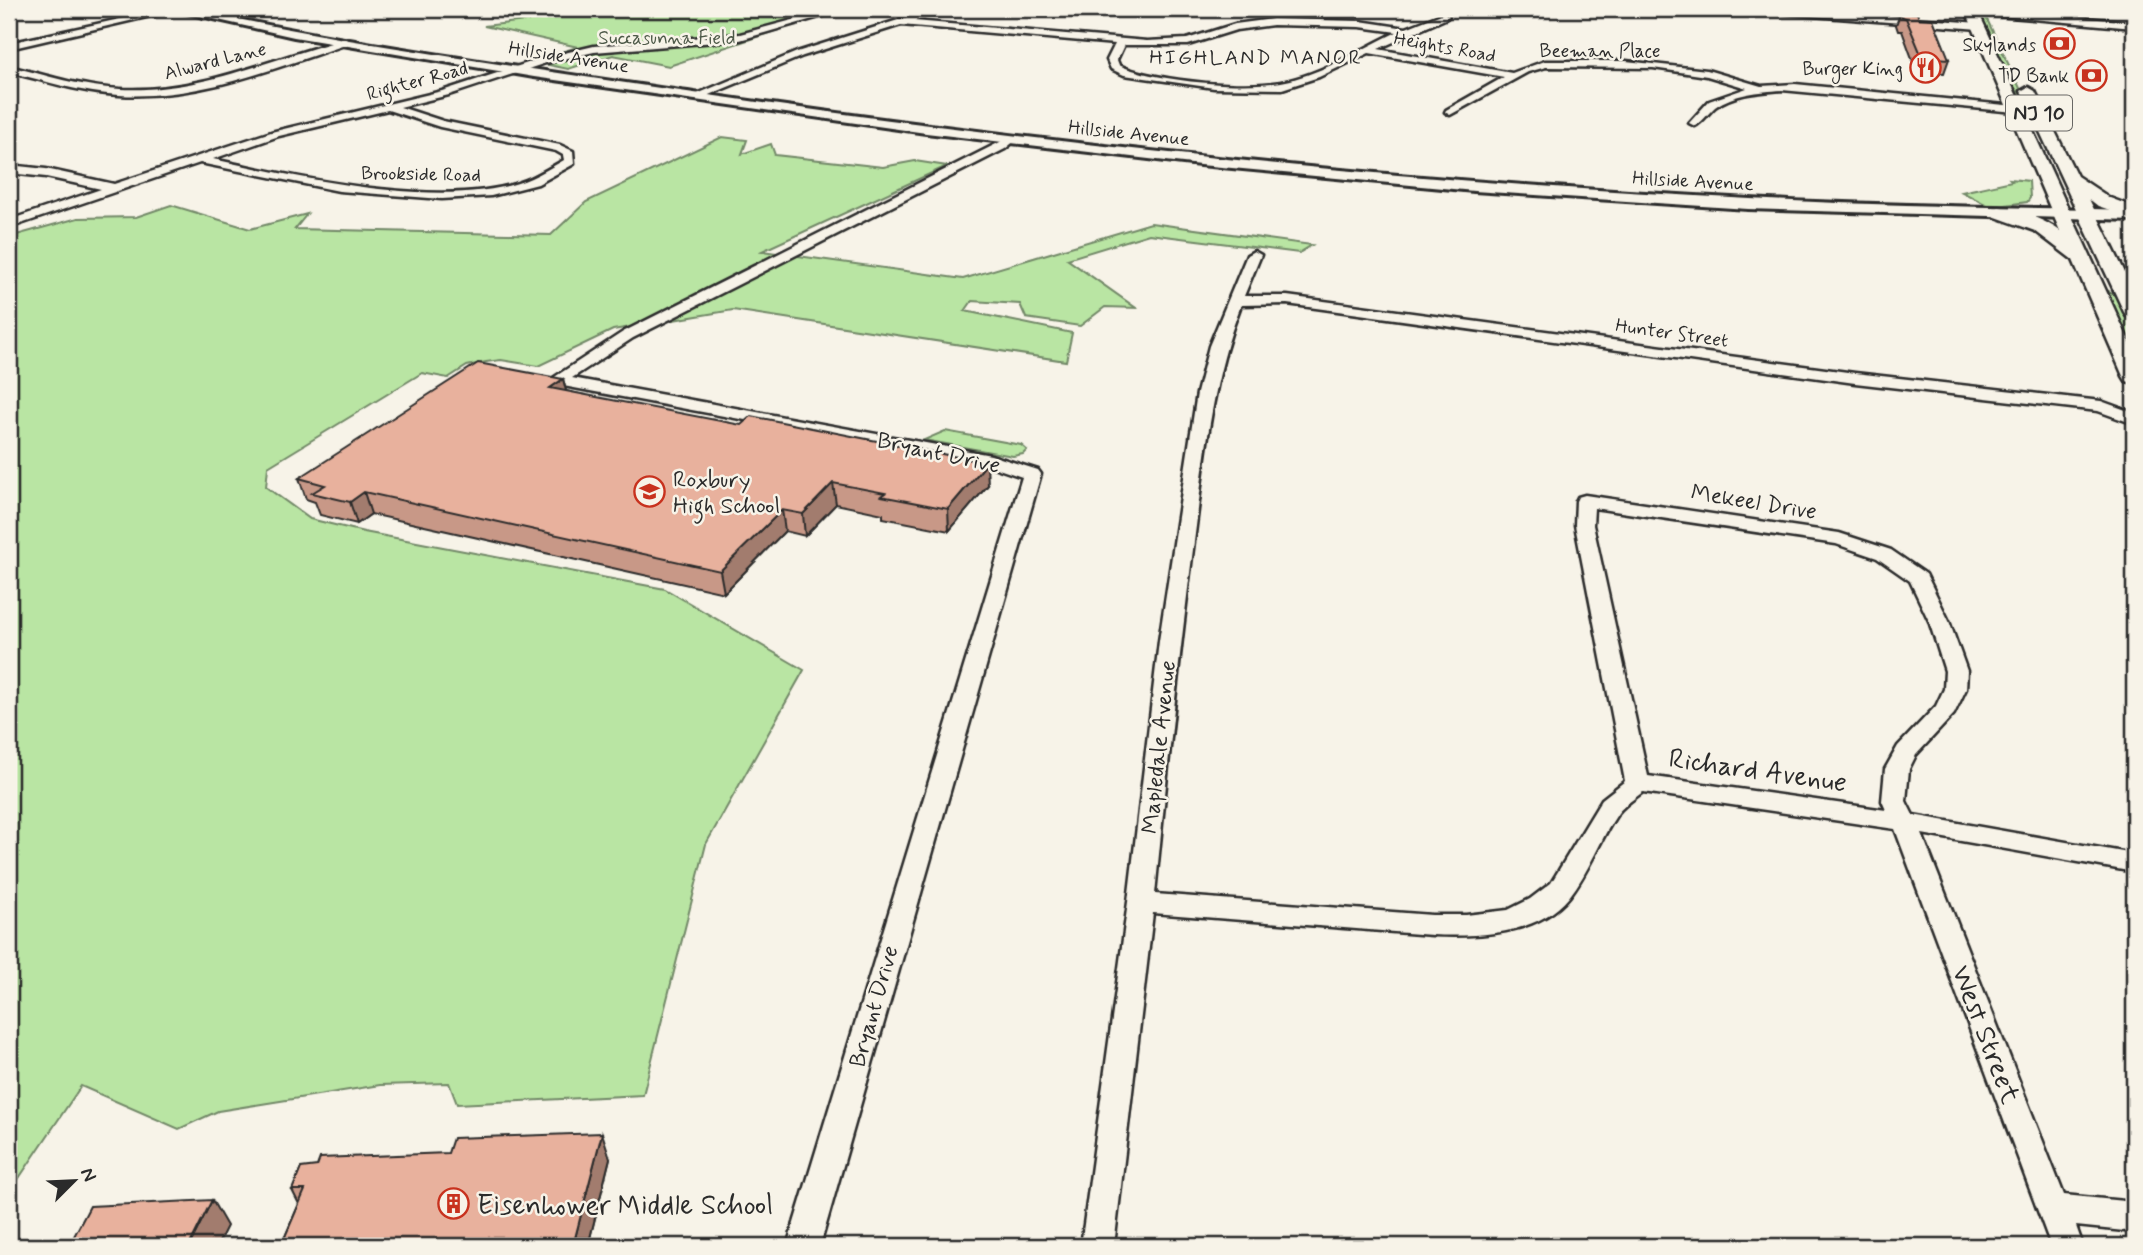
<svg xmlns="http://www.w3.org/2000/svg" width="2143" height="1255" font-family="Mynerve,sans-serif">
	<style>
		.green { fill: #b9e5a3; stroke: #728867; stroke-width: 2 }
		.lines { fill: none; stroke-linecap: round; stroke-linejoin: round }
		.minor-casing { stroke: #2b2b2b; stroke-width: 5 }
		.major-casing { stroke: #2b2b2b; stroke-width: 6 }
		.highway-casing { stroke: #2b2b2b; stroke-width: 5 }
		.minor { fill: #f7f3e8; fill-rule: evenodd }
		.major { fill: #f7f3e8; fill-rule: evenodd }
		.highway { fill: #f7f3e8; fill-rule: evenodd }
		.wall { fill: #c89887; stroke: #2b2b2b; stroke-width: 2 }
		.shaded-wall { fill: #a27c6e; stroke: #2b2b2b; stroke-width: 2 }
		.building { fill: #e8b19d; stroke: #2b2b2b; stroke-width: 2 }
		.labels { text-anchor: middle; stroke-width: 5; stroke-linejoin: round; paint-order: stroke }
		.far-park-label { font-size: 19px; fill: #4e5a49; stroke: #f7f3e8 }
		.far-poi-label { font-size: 19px; fill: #2b2b2b; stroke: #f7f3e8; text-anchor: end }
		.far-street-label { font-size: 19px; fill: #2b2b2b; stroke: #f7f3e8 }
		.far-neighbourhood-label { font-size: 21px; letter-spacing: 2px; fill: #2b2b2b; stroke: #f7f3e8 }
		.shield { fill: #f7f3e8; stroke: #686764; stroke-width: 2 }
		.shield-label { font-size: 21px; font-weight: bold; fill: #2b2b2b }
		.street-label { font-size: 23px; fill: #2b2b2b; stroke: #f7f3e8 }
		.poi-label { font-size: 23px; fill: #2b2b2b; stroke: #f7f3e8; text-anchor: start }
		.near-street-label { font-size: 28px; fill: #2b2b2b; stroke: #f7f3e8 }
		.near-poi-label { font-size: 28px; fill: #2b2b2b; stroke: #f7f3e8; text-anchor: start }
	</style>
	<rect width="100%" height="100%" fill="#f7f3e8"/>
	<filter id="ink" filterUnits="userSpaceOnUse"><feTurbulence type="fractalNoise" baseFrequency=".0143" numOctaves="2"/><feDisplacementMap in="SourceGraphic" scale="14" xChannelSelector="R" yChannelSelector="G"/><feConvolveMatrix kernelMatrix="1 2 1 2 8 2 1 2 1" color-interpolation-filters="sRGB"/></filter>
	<g filter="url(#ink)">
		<g class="green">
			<polygon points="589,9 842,9 669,66 613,55 568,69 530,61 578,47 484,26 567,16"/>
			<polygon points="1976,9 1982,9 2028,105 2009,80"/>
			<polygon points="722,137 747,140 742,154 771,144 775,155 883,167 915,161 947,166 762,251 963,279 1151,223 1312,245 1299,253 1149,234 1067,259 1136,308 1105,307 1080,326 1026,318 1020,304 972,301 965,311 1072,333 1066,361 733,310 613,330 538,366 501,360 486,362 467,366 448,378 422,373 268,467 266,487 310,519 364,532 665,589 804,670 706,844 643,1095 457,1104 449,1083 380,1085 218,1111 179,1129 81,1086 9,1193 9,237 78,218 136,217 171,205 250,229 307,214 295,229 551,235 586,202"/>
			<polygon points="2010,179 2029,181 2030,198 2027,202 1991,207 1962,192 2012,181"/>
			<path d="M2105 289C2129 300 2134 330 2134 354Z"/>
			<polygon points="945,431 1021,445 1027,450 1023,454 1013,456 924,440"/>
		</g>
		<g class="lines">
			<defs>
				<g id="minor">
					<polygon points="166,9 181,9 9,49 9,43"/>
					<polygon points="221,9 237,9 204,18 200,15"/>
					<path d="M834 9H847L740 40 594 52 546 63 449 95 400 107 443 121 560 145 573 151 574 164 538 184 491 196 442 199 339 191 200 163 9 228V220L101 189 46 177 9 173V165L46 169 114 184 271 132 442 91 543 58 594 46 740 34ZM388 110 440 127 556 151 563 155 564 160C553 166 542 173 531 178 451 213 297 177 213 159L279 136Z"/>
					<path d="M933 9H945L914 21 1147 41 1187 39 1235 24 1273 19 1360 21 1406 28 1444 13 1449 16 1447 18 1378 49 1512 73 1545 61H1626L1707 70 1761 86 1795 84 2015 106 2020 109 2015 112 1782 90C1759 92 1735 93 1715 107 1708 113 1703 122 1695 126L1689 123 1709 101 1747 88 1707 76 1653 68 1546 67 1528 72 1450 115 1445 112 1446 110 1504 77 1369 53 1319 77 1282 89 1214 88 1124 75 1111 69 1107 60 1115 44 901 25 803 56 699 99 690 97 797 52ZM1273 25 1360 27 1397 32C1363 48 1330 69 1294 79 1256 91 1155 82 1119 65L1117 60 1124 45H1188L1236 30Z"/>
					<polygon points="1757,9 1792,9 1979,23 1984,26 1979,29 1761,12"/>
					<polygon points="1990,10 2134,22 2134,28 1987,15 1987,11"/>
					<path d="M345 39 350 42 348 44C275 68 198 100 119 95 82 93 45 81 9 72V66C45 75 82 87 120 89 199 93 270 59 345 39Z"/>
					<polygon points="1010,137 1016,140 1005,149 633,338 572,378 991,455 1038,470 1041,474 820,1246 787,1246 1022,477 987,465 558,385 550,380 623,332"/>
					<path d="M1254 251 1261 255 1244 296H1287L1855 373 2101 401 2134 413V424L2098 411 1855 383 1287 304 1241 305C1212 379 1205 456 1195 534 1179 653 1167 773 1155 894L1432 915H1466L1508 910 1530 899 1551 883 1602 799 1625 781 1575 525 1576 501 1578 497 1585 495 1839 533 1891 550 1926 574 1949 621 1967 671 1966 689 1954 714 1916 755 1909 769 1906 801 1913 815 2134 854V872L1922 834 2064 1195 2134 1202V1232L2076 1226 2083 1246H2051L1895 829 1643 792C1635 798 1624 805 1618 813 1600 839 1589 872 1569 897 1538 935 1477 937 1432 935L1153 913 1114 1246H1081L1128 902 1159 641 1197 393 1209 346 1247 255ZM1594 508 1836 544 1877 558 1910 581 1929 621 1945 671 1944 689 1936 706 1898 746 1885 769 1882 801 1886 810 1648 776 1593 525Z"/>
				</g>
				<path id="major" d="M169 9H189C356 45 525 68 694 93 1044 144 1397 181 1750 199 1878 206 2006 207 2134 210V220L1748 209 1474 191 1200 165 926 133 534 77 294 37Z"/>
				<g id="highway">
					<path d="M1965 9H1977L2134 352V383L2126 381 2123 376 2073 260 2035 231 1993 216 1990 212 1999 207C2021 212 2042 218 2060 231Z"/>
					<polygon points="2028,87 2035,91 2077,176 2110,198 2134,207 2134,218 2098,206 2089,199 2134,291 2134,318 2127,316 2124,312 2021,91"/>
				</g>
			</defs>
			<use href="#minor" class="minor-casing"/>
			<use href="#major" class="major-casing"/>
			<use href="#highway" class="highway-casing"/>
			<use href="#minor" class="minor"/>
			<use href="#major" class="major"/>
			<use href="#highway" class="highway"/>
		</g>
		<g class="wall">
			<polygon points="1890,9 1912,9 1911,13 1919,18 1949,59 1944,73 1917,72 1902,31 1898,31 1896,25 1900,14 1892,14"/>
			<polygon points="563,379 566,391 988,485 949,531 883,518 883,514 836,504 805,536 785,531 724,593 371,514 357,524 320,515 315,502 306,499 299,478"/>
			<polygon points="610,1158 588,1246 281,1246 299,1204 292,1190"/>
		</g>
		<g class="shaded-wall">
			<polygon points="563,379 568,399 550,388"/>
			<polygon points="987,463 988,485 949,531 948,509"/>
			<polygon points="833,483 836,504 805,536 803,514"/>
			<polygon points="364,492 371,514 357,524 350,502"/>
			<polygon points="782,510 785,531 724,593 720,571"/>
			<polygon points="602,1133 610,1158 588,1246 573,1246"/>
			<polygon points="212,1200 227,1226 217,1246 189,1246"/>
		</g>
		<g class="building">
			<polygon points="1900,12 1917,13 1919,18 1933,19 1949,59 1922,57 1906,18 1902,17"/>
			<polygon points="478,363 563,379 550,388 741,425 751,416 987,463 948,509 881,496 885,493 833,483 803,514 782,510 720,571 364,492 350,502 312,493 325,485 299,478"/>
			<polygon points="602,1133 573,1246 281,1246 305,1190 292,1190 301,1168 317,1166 320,1158 448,1153 453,1138"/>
			<polygon points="212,1200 189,1246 47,1246 49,1242 71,1242 90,1206"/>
		</g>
	</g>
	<defs>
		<symbol id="bank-ring" viewBox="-11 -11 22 22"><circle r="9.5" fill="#f7f3e8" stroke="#c8321e" stroke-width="1.5"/><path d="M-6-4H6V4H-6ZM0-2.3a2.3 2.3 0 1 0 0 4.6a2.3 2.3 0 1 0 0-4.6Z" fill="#c8321e"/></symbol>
		<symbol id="restaurant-ring" viewBox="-11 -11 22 22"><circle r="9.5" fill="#f7f3e8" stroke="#c8321e" stroke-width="1.5"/><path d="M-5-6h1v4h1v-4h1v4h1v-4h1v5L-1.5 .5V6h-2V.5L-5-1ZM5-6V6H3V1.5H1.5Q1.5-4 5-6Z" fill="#c8321e"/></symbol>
		<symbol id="school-ring" viewBox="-11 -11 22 22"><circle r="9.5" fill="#f7f3e8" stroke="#c8321e" stroke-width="1.5"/><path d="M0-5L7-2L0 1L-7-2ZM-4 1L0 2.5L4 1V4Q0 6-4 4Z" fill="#c8321e"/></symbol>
		<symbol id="building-ring" viewBox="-11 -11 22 22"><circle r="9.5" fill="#f7f3e8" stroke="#c8321e" stroke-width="1.5"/><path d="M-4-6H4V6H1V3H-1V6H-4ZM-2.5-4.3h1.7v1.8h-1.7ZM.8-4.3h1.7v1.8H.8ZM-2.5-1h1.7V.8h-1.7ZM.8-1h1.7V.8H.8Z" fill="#c8321e"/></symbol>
	</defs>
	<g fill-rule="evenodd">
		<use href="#bank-ring" x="2042" y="26" width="35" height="35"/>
		<use href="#restaurant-ring" x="1908" y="50" width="35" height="35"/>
		<use href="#bank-ring" x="2074" y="58" width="35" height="35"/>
		<use href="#school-ring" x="632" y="474" width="35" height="35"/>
		<use href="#building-ring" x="436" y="1186" width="35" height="35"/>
	</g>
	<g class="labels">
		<g class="far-park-label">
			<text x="667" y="44">Succasunna Field</text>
		</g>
		<g class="far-poi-label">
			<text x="2036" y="51">Skylands</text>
			<text x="1903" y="75">Burger King</text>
			<text x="2069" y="82">TD Bank</text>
		</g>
		<g class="far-street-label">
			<text transform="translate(1445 46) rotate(10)" y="7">Heights Road</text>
			<text x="1600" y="57">Beeman Place</text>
			<text transform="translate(569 56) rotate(9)" y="7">Hillside Avenue</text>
			<text transform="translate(215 60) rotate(-14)" y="7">Alward Lane</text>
			<text transform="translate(417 80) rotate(-15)" y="7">Righter Road</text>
			<text transform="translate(1129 132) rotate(6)" y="7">Hillside Avenue</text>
			<text transform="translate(421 173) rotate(1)" y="7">Brookside Road</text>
			<text transform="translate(1693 180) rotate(3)" y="7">Hillside Avenue</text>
			<text transform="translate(1672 332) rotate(8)" y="7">Hunter Street</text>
		</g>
		<g class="far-neighbourhood-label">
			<text x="1256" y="64">HIGHLAND MANOR</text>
		</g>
		<rect class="shield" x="2006" y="95.5" width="66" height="35" rx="5"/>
		<g class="shield-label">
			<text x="2039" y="120">NJ 10</text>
		</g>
		<g class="street-label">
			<text transform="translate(939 452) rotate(12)" y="8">Bryant Drive</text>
			<text transform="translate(1754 501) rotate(9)" y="8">Mekeel Drive</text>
			<text transform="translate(1158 747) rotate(-84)" y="8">Mapledale Avenue</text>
			<text transform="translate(873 1006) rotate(-74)" y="8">Bryant Drive</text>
		</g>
		<g class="poi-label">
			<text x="673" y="487">Roxbury<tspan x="673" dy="26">High School</tspan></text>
		</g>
		<g class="near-street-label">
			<text transform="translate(1758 769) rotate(8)" y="10">Richard Avenue</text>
			<text transform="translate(1987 1034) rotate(69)" y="10">West Street</text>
		</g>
		<g class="near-poi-label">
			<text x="477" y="1214">Eisenhower Middle School</text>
		</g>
	</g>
	<rect width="2143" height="1255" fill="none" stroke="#f7f3e8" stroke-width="35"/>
	<rect x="18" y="18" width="2108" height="1220" fill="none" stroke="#2b2b2b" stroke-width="2.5" filter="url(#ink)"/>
	<g transform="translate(74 1181) rotate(66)" stroke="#f7f3e8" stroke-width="5" paint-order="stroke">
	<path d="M0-5L12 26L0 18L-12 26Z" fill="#2b2b2b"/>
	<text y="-10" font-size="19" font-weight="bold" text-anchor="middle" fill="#2b2b2b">N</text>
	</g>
</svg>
